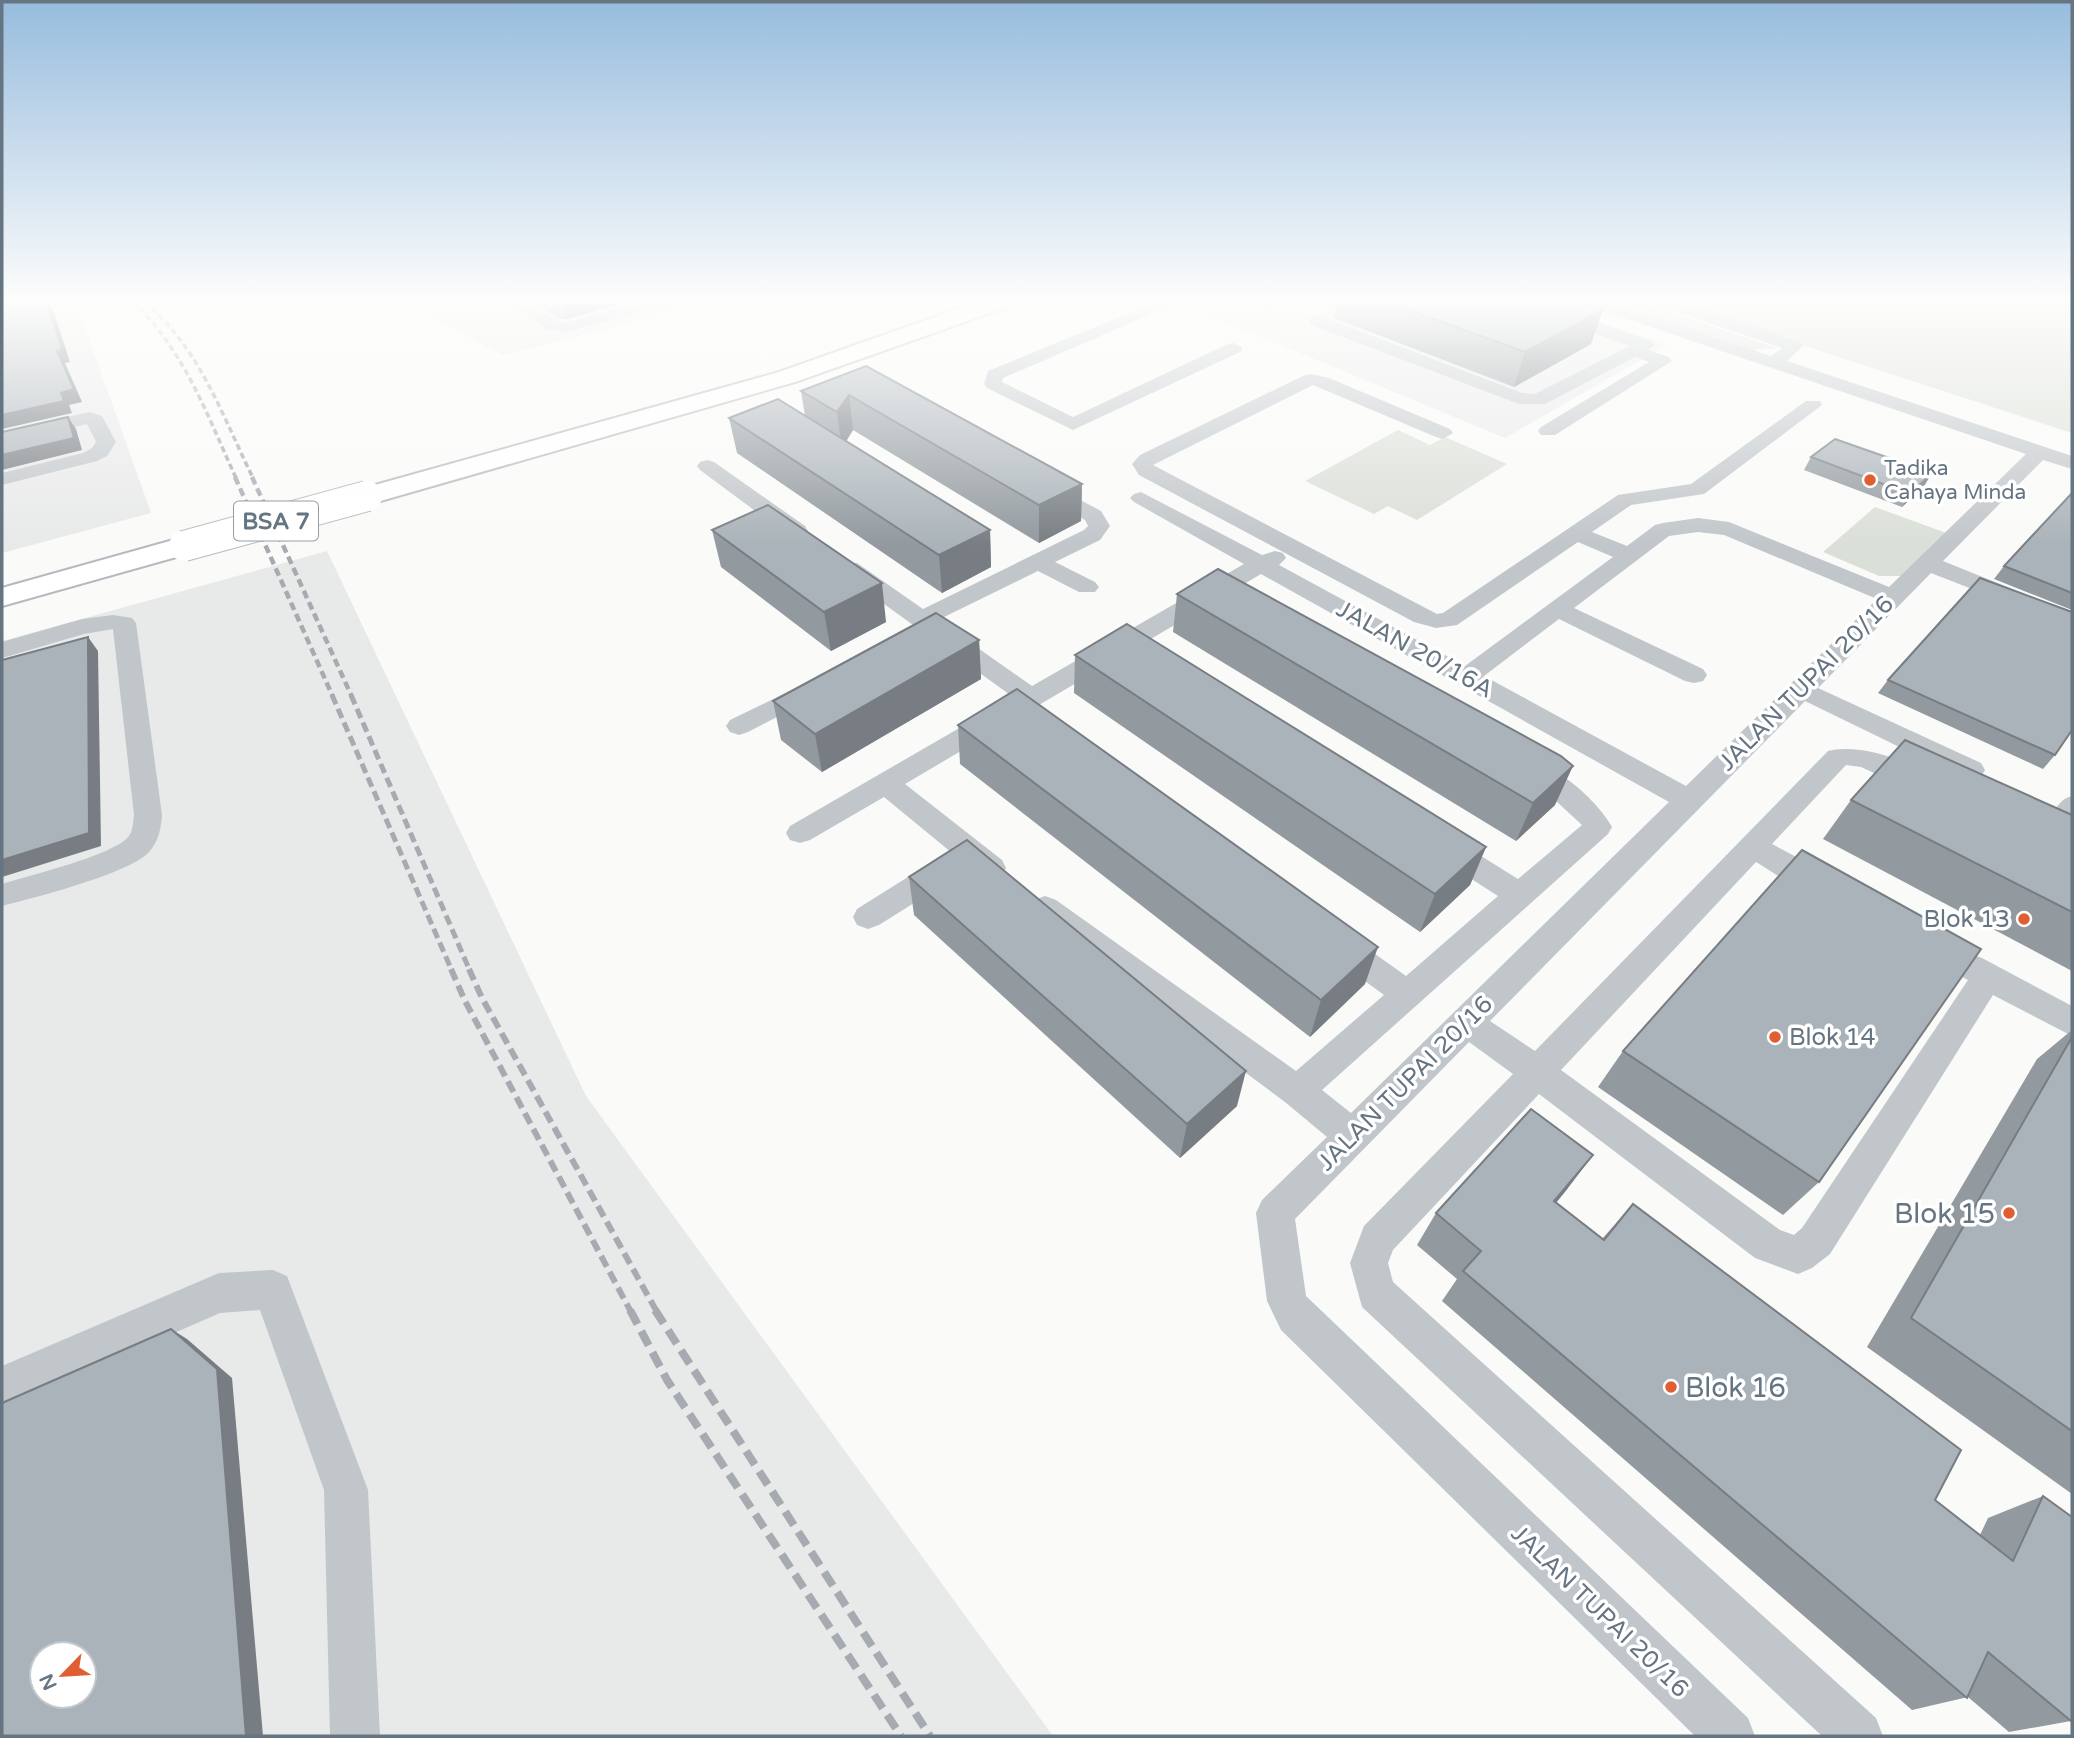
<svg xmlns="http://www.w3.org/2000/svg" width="2074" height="1738" font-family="'Varela Round',sans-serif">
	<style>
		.built { fill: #e8e9e9; fill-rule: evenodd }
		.green { fill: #dadfd7 }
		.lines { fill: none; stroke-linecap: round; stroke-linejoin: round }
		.major-casing { stroke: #b5babe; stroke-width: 4 }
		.minor { fill: #c1c6ca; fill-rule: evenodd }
		.major { fill: #fff; fill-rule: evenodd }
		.rail-far4 { stroke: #a5abb1; stroke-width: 3.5; stroke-dasharray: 6 3.5; stroke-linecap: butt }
		.rail-far3 { stroke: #a5abb1; stroke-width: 4.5; stroke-dasharray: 8 4.5; stroke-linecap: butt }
		.rail-far2 { stroke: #a5abb1; stroke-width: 5; stroke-dasharray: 10 5; stroke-linecap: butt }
		.rail-far1 { stroke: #a5abb1; stroke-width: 6; stroke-dasharray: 12 6; stroke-linecap: butt }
		.rail { stroke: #a5abb1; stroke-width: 8; stroke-dasharray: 16 8; stroke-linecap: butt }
		.major-bridge-casing { stroke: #b5babe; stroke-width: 32; stroke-linecap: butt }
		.major-bridge { stroke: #fff; stroke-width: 30 }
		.wall { fill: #929a9f }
		.shaded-wall { fill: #777d82 }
		.building { fill: #aab3b9; stroke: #777d82; stroke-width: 2; fill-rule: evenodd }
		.poi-dot { fill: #e05f32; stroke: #fff; stroke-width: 2.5 }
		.labels { text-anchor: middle; stroke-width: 7; stroke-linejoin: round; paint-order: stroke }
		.far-poi-label { font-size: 21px; fill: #667582; stroke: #fff; text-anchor: start }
		.shield { fill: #fff; stroke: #949ea8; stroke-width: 2 }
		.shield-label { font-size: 23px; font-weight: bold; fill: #667582 }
		.street-label { font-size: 24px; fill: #667582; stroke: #fff }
		.poi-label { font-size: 24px; fill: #667582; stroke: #fff; text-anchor: end }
		.near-poi-label { font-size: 28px; fill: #667582; stroke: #fff; text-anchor: end }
	</style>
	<rect width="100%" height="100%" fill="#fafaf8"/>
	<g class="built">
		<polygon points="2,302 76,302 151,513 2,553"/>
		<polygon points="401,302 713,302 503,355"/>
		<polygon points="1177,302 1544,302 1667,345 1505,438"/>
		<path d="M327 551 586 1096 1053 1736H2V641ZM42 1654H84V1696H42Z"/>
	</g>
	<g class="green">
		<polygon points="1611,302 1639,302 1777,348 1753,350"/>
		<polygon points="1670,302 2072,302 2072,433"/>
		<polygon points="1398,430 1430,445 1445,437 1507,464 1417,520 1388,506 1374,514 1305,481"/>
		<polygon points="1875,507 1949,534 1907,576 1879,576 1823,552"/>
	</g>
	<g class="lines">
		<defs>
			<g id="major">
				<polygon points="977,302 1009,302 1007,307 795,382 377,502 367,504 357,502 353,496 357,490 779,372"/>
				<polygon points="184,537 194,540 198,546 194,552 2,606 2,588"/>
			</g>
		</defs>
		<use href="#major" class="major-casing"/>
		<g class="minor">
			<polygon points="506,302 527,302 558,321 567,322 640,302 668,302 666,305 567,332 547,329"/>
			<polygon points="1156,302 1179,302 1003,378 1002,382 1073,417 1228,344 1234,343 1243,348 1240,352 1073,430 987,388 984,384 988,371"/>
			<polygon points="1514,302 1539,302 1651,341 1654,345 1648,350 1669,357 1672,361 1555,435 1541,435 1538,431 1541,427 1649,362 1635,357 1545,404 1519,404 1311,325 1309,321 1311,317 1323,317 1522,393 1535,394 1630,346 1516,305"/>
			<path d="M1584 302H1610L1771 356 1782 348 1657 305 1655 302H1681L1800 342 1803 346 1787 361 2072 456V469L2043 460 1943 561 2072 613V628L1931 573 1818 688 1981 763 1985 770 1981 777 1971 779 1961 777 1805 701 1490 1021 1535 1051 1828 751C1855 743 1916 759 1931 783L1927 790 1917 793 1861 767 1846 765 1772 844 1834 877 1838 885 1834 893C1809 901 1777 874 1756 862L1561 1070 1780 1230 1794 1235 1802 1228 1968 980 1960 976 1955 967 1960 958 1971 954 1982 958 2072 1006V1036L1993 995 1830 1254 1812 1268 1798 1274 1755 1258 1539 1094 1393 1250 1388 1263 1393 1282 1876 1718 1883 1736H1822L1362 1307 1350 1263 1364 1226 1513 1074 1469 1042 1295 1219 1306 1296 1748 1718 1755 1736H1695L1281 1330 1267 1301 1256 1213 1262 1200 1327 1137 1285 1102 1034 916 1030 908 1034 900 1045 896 1056 900 1296 1071 1384 995 1328 954 1323 945 1328 936 1339 933 1350 936 1406 976 1498 896 1434 855 1429 847 1434 839 1444 836 1454 839 1518 879 1582 825 1556 801 1516 777 1512 770 1516 763C1548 754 1598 801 1612 827L1608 834 1322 1090 1351 1113 1669 802 1261 574 905 784 1002 860 1006 868 1002 876 991 879 980 876 884 797 810 840 800 843 790 840 786 833 790 826 1013 697 841 573 838 568 841 563H857L923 609 1084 530 1088 526 1085 520 1040 494 1037 490 1040 486H1054L1101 511 1110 526 1100 540 1055 562 1095 582 1099 587 1095 592H1079L1038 571 938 620 1032 686 1244 564 1134 502 1130 498 1134 494 1141 492 1262 555 1275 551 1283 553 1286 558 1279 565 1465 666 1613 557 1578 542 1457 625 1436 628 1414 622 1139 475 1132 464 1140 455 1305 375 1311 374 1329 378 1450 429 1453 433 1443 439 1436 437 1313 385 1153 465 1437 614 1443 613 1618 495 1691 484 1806 401H1820L1822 405 1704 494 1631 505 1592 532 1627 546 1655 525 1663 523 1698 518 1729 522 1889 587 2026 454 1586 305ZM1698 532 1724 535 1877 599 1686 786 1484 676 1559 619 1685 681 1694 683 1703 681 1707 675 1703 669 1574 608 1669 536Z"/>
			<polygon points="89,412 102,416 116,442 107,456 97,461 2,485 2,473 83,453 92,448 96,442 87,424 2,444 2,432"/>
			<polygon points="707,460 714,462 805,526 808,531 805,536 789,536 700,470 697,466 700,462"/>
			<path d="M113 615 132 618 136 623 162 815C161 828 159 840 150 851 132 873 33 898 2 906V884C27 876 115 855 129 836 133 830 133 822 134 815L113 629 84 634 2 658V642L82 619Z"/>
			<polygon points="810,681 819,683 823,689 819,695 748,732 739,735 730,732 726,726 730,720"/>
			<path d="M2072 796V823L2066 825 2056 822 2052 815C2058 805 2061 799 2072 796Z"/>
			<polygon points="946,857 957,860 961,868 957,876 879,925 868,929 857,925 853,917 857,909 935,860"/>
			<polygon points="273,1270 287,1276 368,1490 380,1736 330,1736 324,1490 260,1310 220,1313 2,1408 2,1366 219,1273"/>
		</g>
		<use href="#major" class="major"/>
		<g class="rail-far4">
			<path d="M133 302C185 351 207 415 236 478"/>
			<path d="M145 302C200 349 222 415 253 478"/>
		</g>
		<g class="rail-far3">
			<polyline points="235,477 333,697"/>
			<polyline points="252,477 352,697"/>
		</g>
		<g class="rail-far2">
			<polyline points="332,695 452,971"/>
			<polyline points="351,695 470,971"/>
		</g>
		<g class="rail-far1">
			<polyline points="451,969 465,1001 631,1312"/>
			<polyline points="469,969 482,998 657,1312"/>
		</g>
		<g class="rail">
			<polyline points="630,1310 667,1380 901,1736"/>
			<polyline points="655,1310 930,1736"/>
		</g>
		<defs>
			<polyline id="major-bridge" points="184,546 367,496"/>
		</defs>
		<use href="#major-bridge" class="major-bridge-casing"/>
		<use href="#major-bridge" class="major-bridge"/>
	</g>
	<g class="wall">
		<polygon points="531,302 629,302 567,319 560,319"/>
		<polygon points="1337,302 1580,302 1591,344 1514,387 1334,318"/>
		<polygon points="866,366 1082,484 1081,521 1039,543 853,430 846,441 990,530 991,567 942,593 737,453 729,418 805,416 801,391"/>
		<polygon points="1811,457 1932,473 1924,486 1902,507 1804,470"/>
		<polygon points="2072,493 2072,610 1994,579 2004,566"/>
		<polygon points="712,530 886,622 831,651 721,567"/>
		<polygon points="1177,594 1555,805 1516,841 1173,632"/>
		<polygon points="979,640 981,679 822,772 781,740 773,701"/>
		<polygon points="1075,655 1486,847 1470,885 1420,932 1074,693"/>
		<polygon points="1888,680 2055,755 2043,769 1878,693"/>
		<polygon points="958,725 1365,984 1310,1037 960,764"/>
		<polygon points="1851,800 2072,815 2072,971 1823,839"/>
		<polygon points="909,877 1237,1106 1180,1158 914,915"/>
		<polygon points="2072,1030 2072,1494 1867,1347 2037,1059"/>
		<polygon points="1623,1051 1819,1182 1783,1215 1598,1087"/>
		<polygon points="1568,1188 1556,1203 1602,1239 1633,1204 1935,1500 1980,1535 1988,1518 2043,1496 2071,1721 2009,1732 1968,1697 1912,1710 1442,1301 1457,1279 1417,1245 1436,1213"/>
	</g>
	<g class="shaded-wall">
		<polygon points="47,302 54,313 70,362 65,363 82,402 69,405 72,413 2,429 2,415 61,393"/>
		<polygon points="562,302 629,302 567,319"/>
		<polygon points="1603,310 1591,344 1514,387 1525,352"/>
		<polygon points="849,395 853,430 842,448 837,412"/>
		<polygon points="68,417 76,429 82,450 2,470 2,455"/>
		<polygon points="1932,473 1924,486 1902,507 1910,494"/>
		<polygon points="1082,484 1081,521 1039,543 1039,505"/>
		<polygon points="990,530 991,567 942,593 939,555"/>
		<polygon points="882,583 886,622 831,651 824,612"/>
		<polygon points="88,637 98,651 101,846 2,877 2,860"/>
		<polygon points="979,640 981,679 822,772 815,734"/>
		<polygon points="1573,766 1555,805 1516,841 1533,803"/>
		<polygon points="1486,847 1470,885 1420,932 1435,894"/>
		<polygon points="1378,947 1365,984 1310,1037 1321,1000"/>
		<polygon points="1246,1071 1237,1106 1180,1158 1187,1124"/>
		<polygon points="1593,1155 1568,1188 1530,1234 1554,1201"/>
		<polygon points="171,1329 187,1339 232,1378 263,1736 246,1736"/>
	</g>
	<g class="building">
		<polygon points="2,302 47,302 62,350 57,351 74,389 61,393 64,401 2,415"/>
		<polygon points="1387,302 1580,302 1603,310 1525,352"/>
		<polygon points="866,366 1082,484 1039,505 849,395 837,412 801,391"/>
		<polygon points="778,399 990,530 939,555 729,418"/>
		<polygon points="68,417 74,438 2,455 2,432"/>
		<polygon points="1835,439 1932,473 1910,494 1811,457"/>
		<polygon points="2072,493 2072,593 2004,566"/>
		<polygon points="768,505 882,583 824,612 712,530"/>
		<polygon points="1218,569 1561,756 1573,766 1533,803 1177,594"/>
		<polygon points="1980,578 2072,612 2072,730 2055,755 1888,680"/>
		<polygon points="936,613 979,640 815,734 773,701"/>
		<polygon points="1127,624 1486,847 1435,894 1075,655"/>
		<polygon points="88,637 89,833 2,860 2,660"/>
		<polygon points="1017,689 1378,947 1321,1000 958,725"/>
		<polygon points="1905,740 2072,815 2072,912 1851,800"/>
		<polygon points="967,840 1246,1071 1187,1124 909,877"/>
		<polygon points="1802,850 1981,949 1819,1182 1623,1051"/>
		<polygon points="2072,1037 2072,1431 1911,1318"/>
		<polygon points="1531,1109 1593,1155 1554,1201 1604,1240 1633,1204 1961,1450 1935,1500 2013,1561 2043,1496 2072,1517 2072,1719 2071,1721 1988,1652 1967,1698 1463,1271 1481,1251 1436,1213"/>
		<path d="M171 1329 217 1369 246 1736H2V1403ZM42 1654H84V1696H42Z"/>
	</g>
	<linearGradient id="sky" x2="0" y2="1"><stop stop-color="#97bcdd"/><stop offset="0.55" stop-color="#fdfdfc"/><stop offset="1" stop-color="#fdfdfc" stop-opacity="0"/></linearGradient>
	<rect width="2074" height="546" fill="url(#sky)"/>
	<g class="poi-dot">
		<circle cx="1870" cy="480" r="7"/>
		<circle cx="2024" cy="919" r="7"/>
		<circle cx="1775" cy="1037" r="7"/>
		<circle cx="2009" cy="1213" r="7"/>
		<circle cx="1671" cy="1387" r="7"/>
	</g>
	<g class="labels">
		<g class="far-poi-label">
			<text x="1884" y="475">Tadika<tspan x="1884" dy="24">Cahaya Minda</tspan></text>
		</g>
		<rect class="shield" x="234" y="501.5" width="84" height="39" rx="5"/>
		<g class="shield-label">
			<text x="276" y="529">BSA 7</text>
		</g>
		<g class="street-label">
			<text transform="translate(1415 649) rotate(29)" y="8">JALAN 20/16A</text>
			<text transform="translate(1806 683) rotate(-45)" y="8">JALAN TUPAI 20/16</text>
			<text transform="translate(1405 1083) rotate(-45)" y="8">JALAN TUPAI 20/16</text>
			<text transform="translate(1600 1611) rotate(44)" y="8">JALAN TUPAI 20/16</text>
		</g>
		<g class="poi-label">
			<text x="2010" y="927">Blok 13</text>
			<text x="1789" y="1045" text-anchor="start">Blok 14</text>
		</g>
		<g class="near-poi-label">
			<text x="1995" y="1223">Blok 15</text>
			<text x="1685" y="1397" text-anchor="start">Blok 16</text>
		</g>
	</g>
	<rect width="2074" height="1738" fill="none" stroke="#667582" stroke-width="7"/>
	<g transform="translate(63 1675) rotate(245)"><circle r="33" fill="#ffffff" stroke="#c2c8cd" stroke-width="2"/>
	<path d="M0-5L12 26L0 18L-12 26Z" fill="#e05f32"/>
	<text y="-10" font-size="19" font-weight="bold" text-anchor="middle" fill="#667582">N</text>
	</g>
</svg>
